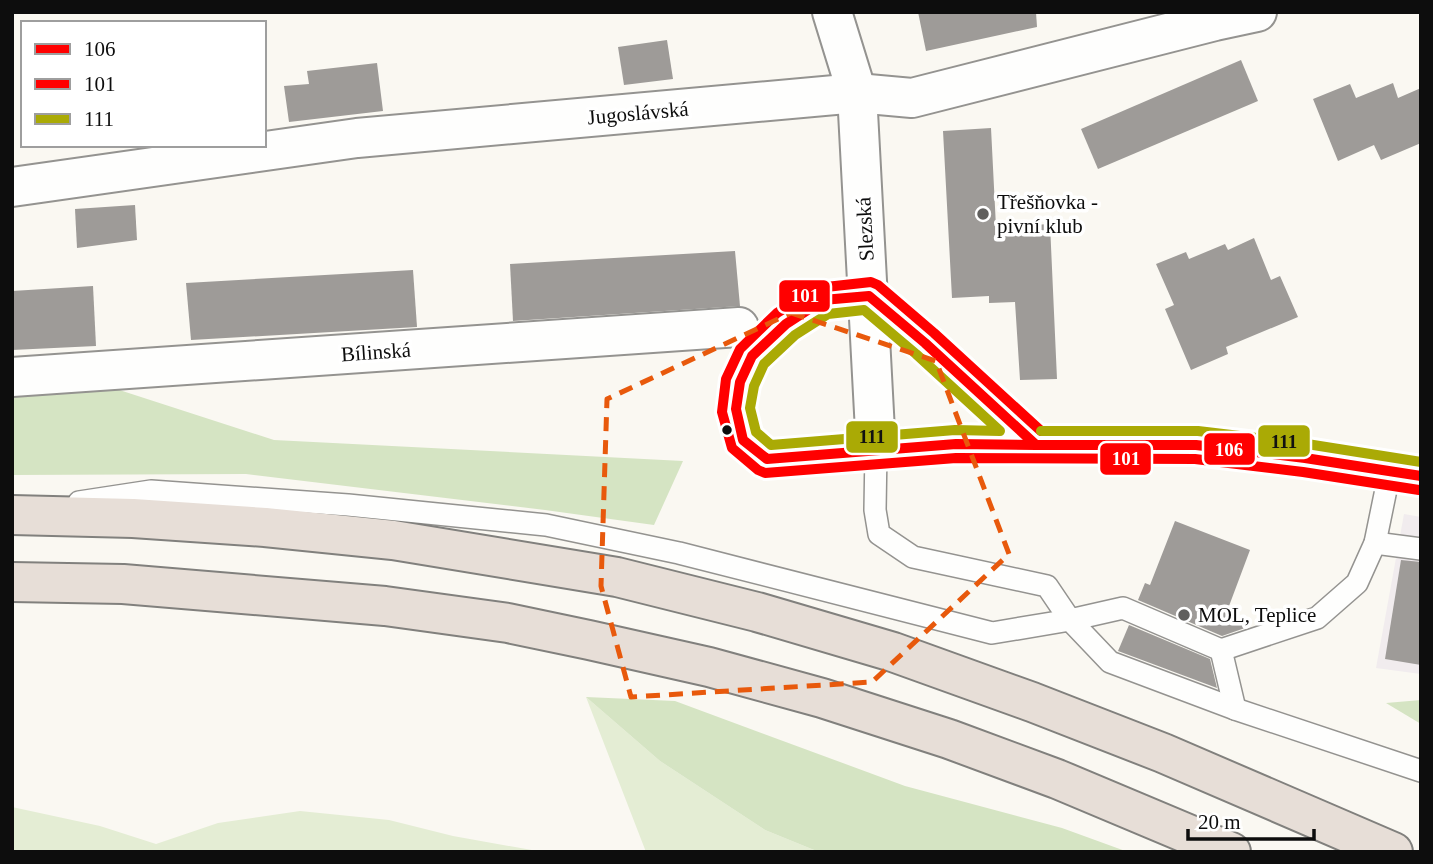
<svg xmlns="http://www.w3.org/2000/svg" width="1433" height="864" font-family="Georgia,serif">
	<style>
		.industrial { fill: #f1ecee }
		.green { fill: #e4edd4 }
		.forest { fill: #d5e4c3 }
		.building { fill: #9e9b98 }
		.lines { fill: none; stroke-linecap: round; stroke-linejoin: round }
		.lane-casing { stroke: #949390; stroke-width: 24 }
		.street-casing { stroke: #949390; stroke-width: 42 }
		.highway-casing { stroke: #81807d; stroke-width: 42 }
		.lane { stroke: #fefefd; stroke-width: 21 }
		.street { stroke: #fefefd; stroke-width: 38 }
		.highway { stroke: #e7ded7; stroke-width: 38 }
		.bus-1-casing { stroke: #fff; stroke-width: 16 }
		.bus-2-casing { stroke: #fff; stroke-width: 16 }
		.bus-3-casing { stroke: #fff; stroke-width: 16 }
		.bus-1 { stroke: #f00; stroke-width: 10 }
		.bus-2 { stroke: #f00; stroke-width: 10 }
		.bus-3 { stroke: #aaaa05; stroke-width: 10 }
		.marked { fill: none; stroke: #e8590c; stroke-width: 5; stroke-dasharray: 14 9; stroke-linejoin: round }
		.poi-dot { fill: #605f5d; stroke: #fff; stroke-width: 2.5 }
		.bus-dot { fill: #0d0d0d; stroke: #fff; stroke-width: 2.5 }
		.labels { text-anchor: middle; stroke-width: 7; stroke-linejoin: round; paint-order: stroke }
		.street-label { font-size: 21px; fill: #0d0d0d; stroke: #fff }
		.poi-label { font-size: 21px; fill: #0d0d0d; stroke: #fff; text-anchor: start }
		.line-badge { stroke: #fff; stroke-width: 2.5 }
		.badge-label { font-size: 19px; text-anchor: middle; font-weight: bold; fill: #fff }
		.pale-badge-label { font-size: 19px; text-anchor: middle; font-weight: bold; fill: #111 }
	</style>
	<rect width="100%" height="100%" fill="#faf8f2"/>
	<polygon class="industrial" points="1404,514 1421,517 1421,674 1376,668"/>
	<g class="green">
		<polygon points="586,697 660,761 765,830 819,852 646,852"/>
		<polygon points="12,807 100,826 156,844 218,823 300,811 389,820 453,836 543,852 12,852"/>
	</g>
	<g class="forest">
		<polygon points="107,386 274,440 683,461 654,525 545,510 246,474 12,475 12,388"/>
		<polygon points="586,697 675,701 905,786 1062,828 1128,852 819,852 765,830 660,761"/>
		<polygon points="1421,700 1421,724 1386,703"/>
	</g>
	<g class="building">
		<polygon points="918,12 1036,12 1037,27 926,51"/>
		<polygon points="667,40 673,79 624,85 618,47"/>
		<polygon points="1241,60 1258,101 1098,169 1081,129"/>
		<polygon points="377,63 383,111 289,122 284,86 309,84 307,71"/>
		<polygon points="1393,83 1398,98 1421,88 1421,143 1381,160 1374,145 1338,161 1313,99 1350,84 1356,98"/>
		<polygon points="991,128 996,227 1050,224 1057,379 1020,380 1015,302 989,303 989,296 952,298 943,131"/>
		<polygon points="135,205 137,240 77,248 75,209"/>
		<polygon points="1254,238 1271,280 1280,276 1298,317 1226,347 1228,354 1191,370 1165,309 1174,305 1156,264 1186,252 1189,259 1225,244 1228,250"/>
		<polygon points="735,251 740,306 513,321 510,264"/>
		<polygon points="413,270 417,327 191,340 186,283"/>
		<polygon points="93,286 96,346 12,350 12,291"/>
		<polygon points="1175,521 1250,550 1226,614 1247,623 1245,628 1222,636 1138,600 1145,583 1150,585"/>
		<polygon points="1401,560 1421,562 1421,665 1385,659"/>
		<polygon points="1129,625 1210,659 1217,688 1118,651"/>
	</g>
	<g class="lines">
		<defs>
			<g id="lane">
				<polyline points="1034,444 925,343 869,296 823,300 786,324 752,356 740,382 736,409 743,440 767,459 876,450 875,510 879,534 913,557 1047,586 1070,620 1123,608 1221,650 1235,709"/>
				<polyline points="79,502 151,491 348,505 546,525 679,553 992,633 1070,620 1110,662 1235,709 1421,771"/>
				<polyline points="1375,543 1421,549"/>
				<polyline points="1221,650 1317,618 1357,583 1375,543 1390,470"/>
			</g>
			<g id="street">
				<polyline points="832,12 857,93 876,450 956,444 1036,445 1196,445 1305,458 1421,476"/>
				<polyline points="12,187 357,138 857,93 912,98 1215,21 1257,12"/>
				<polyline points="12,377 739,327"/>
			</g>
			<g id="highway">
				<polyline points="12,515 133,518 265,527 393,540 617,577 757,612 893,652 1032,702 1163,753 1393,852"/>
				<polyline points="12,582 123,584 385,606 508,623 589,640 709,667 822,698 949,739 1057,779 1231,852"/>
			</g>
		</defs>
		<use href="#lane" class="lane-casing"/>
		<use href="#street" class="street-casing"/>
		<use href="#highway" class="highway-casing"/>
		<use href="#lane" class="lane"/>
		<use href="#street" class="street"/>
		<use href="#highway" class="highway"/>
		<defs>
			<g id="bus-1">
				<polygon points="869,296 925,343 1036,445 956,444 767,459 743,440 736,409 740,382 752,356 786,324 823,300"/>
				<polyline points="1036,445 1196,445 1305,458 1421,476"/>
			</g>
			<polyline id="bus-2" points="1041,431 934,333 878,285 871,282 817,288 777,313 740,349 726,379 722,412 732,448 758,470 765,473 956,458 1195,459 1303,472 1419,490"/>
			<g id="bus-3">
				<polygon points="864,310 916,354 1000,431 955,430 771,445 756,432 750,408 754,386 764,364 795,335 828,314"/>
				<polyline points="1041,431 1198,431 1307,444 1421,462"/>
			</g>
		</defs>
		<use href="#bus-1" class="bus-1-casing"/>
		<use href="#bus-2" class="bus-2-casing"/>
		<use href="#bus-3" class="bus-3-casing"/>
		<use href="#bus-1" class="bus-1"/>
		<use href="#bus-2" class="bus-2"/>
		<use href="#bus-3" class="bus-3"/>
	</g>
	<path class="marked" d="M791 313 936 361 1009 554 872 682 631 697 601 586 607 399Z"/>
	<g class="poi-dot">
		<circle cx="983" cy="214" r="7"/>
		<circle cx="1184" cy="615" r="7"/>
	</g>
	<circle class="bus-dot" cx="727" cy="430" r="6"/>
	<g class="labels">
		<g class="street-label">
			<text transform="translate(638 113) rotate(-5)" y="7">Jugoslávská</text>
			<text transform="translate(865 229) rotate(-93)" y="7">Slezská</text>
			<text transform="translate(376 352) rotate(-4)" y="7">Bílinská</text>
		</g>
		<g class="poi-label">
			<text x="997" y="209">Třešňovka -<tspan x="997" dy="24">pivní klub</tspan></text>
			<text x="1198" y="622">MOL, Teplice</text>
		</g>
	</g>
	<g class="line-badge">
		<rect x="778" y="279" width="53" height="34" rx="7" fill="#f00"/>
		<rect x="845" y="420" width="54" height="34" rx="7" fill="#aaaa05"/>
		<rect x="1257" y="424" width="54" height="34" rx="7" fill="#aaaa05"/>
		<rect x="1203" y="432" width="53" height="34" rx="7" fill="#f00"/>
		<rect x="1099" y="442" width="53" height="34" rx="7" fill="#f00"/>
	</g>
	<g class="badge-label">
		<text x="805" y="302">101</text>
		<text x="1229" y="456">106</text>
		<text x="1126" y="465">101</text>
	</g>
	<g class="pale-badge-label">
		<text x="872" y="443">111</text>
		<text x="1284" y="448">111</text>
	</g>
	<rect width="1433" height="864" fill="none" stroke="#0d0d0d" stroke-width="28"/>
	<rect x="21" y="21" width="245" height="126" fill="#ffffff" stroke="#9e9e9e" stroke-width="2"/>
	<rect x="35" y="44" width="35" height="10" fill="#ff0000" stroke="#9e9e9e" stroke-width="2"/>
	<text x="84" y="56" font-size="21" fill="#0d0d0d">106</text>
	<rect x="35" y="79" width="35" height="10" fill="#ff0000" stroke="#9e9e9e" stroke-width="2"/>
	<text x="84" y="91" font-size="21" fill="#0d0d0d">101</text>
	<rect x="35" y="114" width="35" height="10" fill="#aaaa05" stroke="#9e9e9e" stroke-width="2"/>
	<text x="84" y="126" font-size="21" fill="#0d0d0d">111</text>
	<path d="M1188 829v10h126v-10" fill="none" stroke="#0d0d0d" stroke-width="3.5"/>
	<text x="1198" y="829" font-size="21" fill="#0d0d0d" stroke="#ffffff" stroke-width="5" paint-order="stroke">20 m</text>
</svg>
